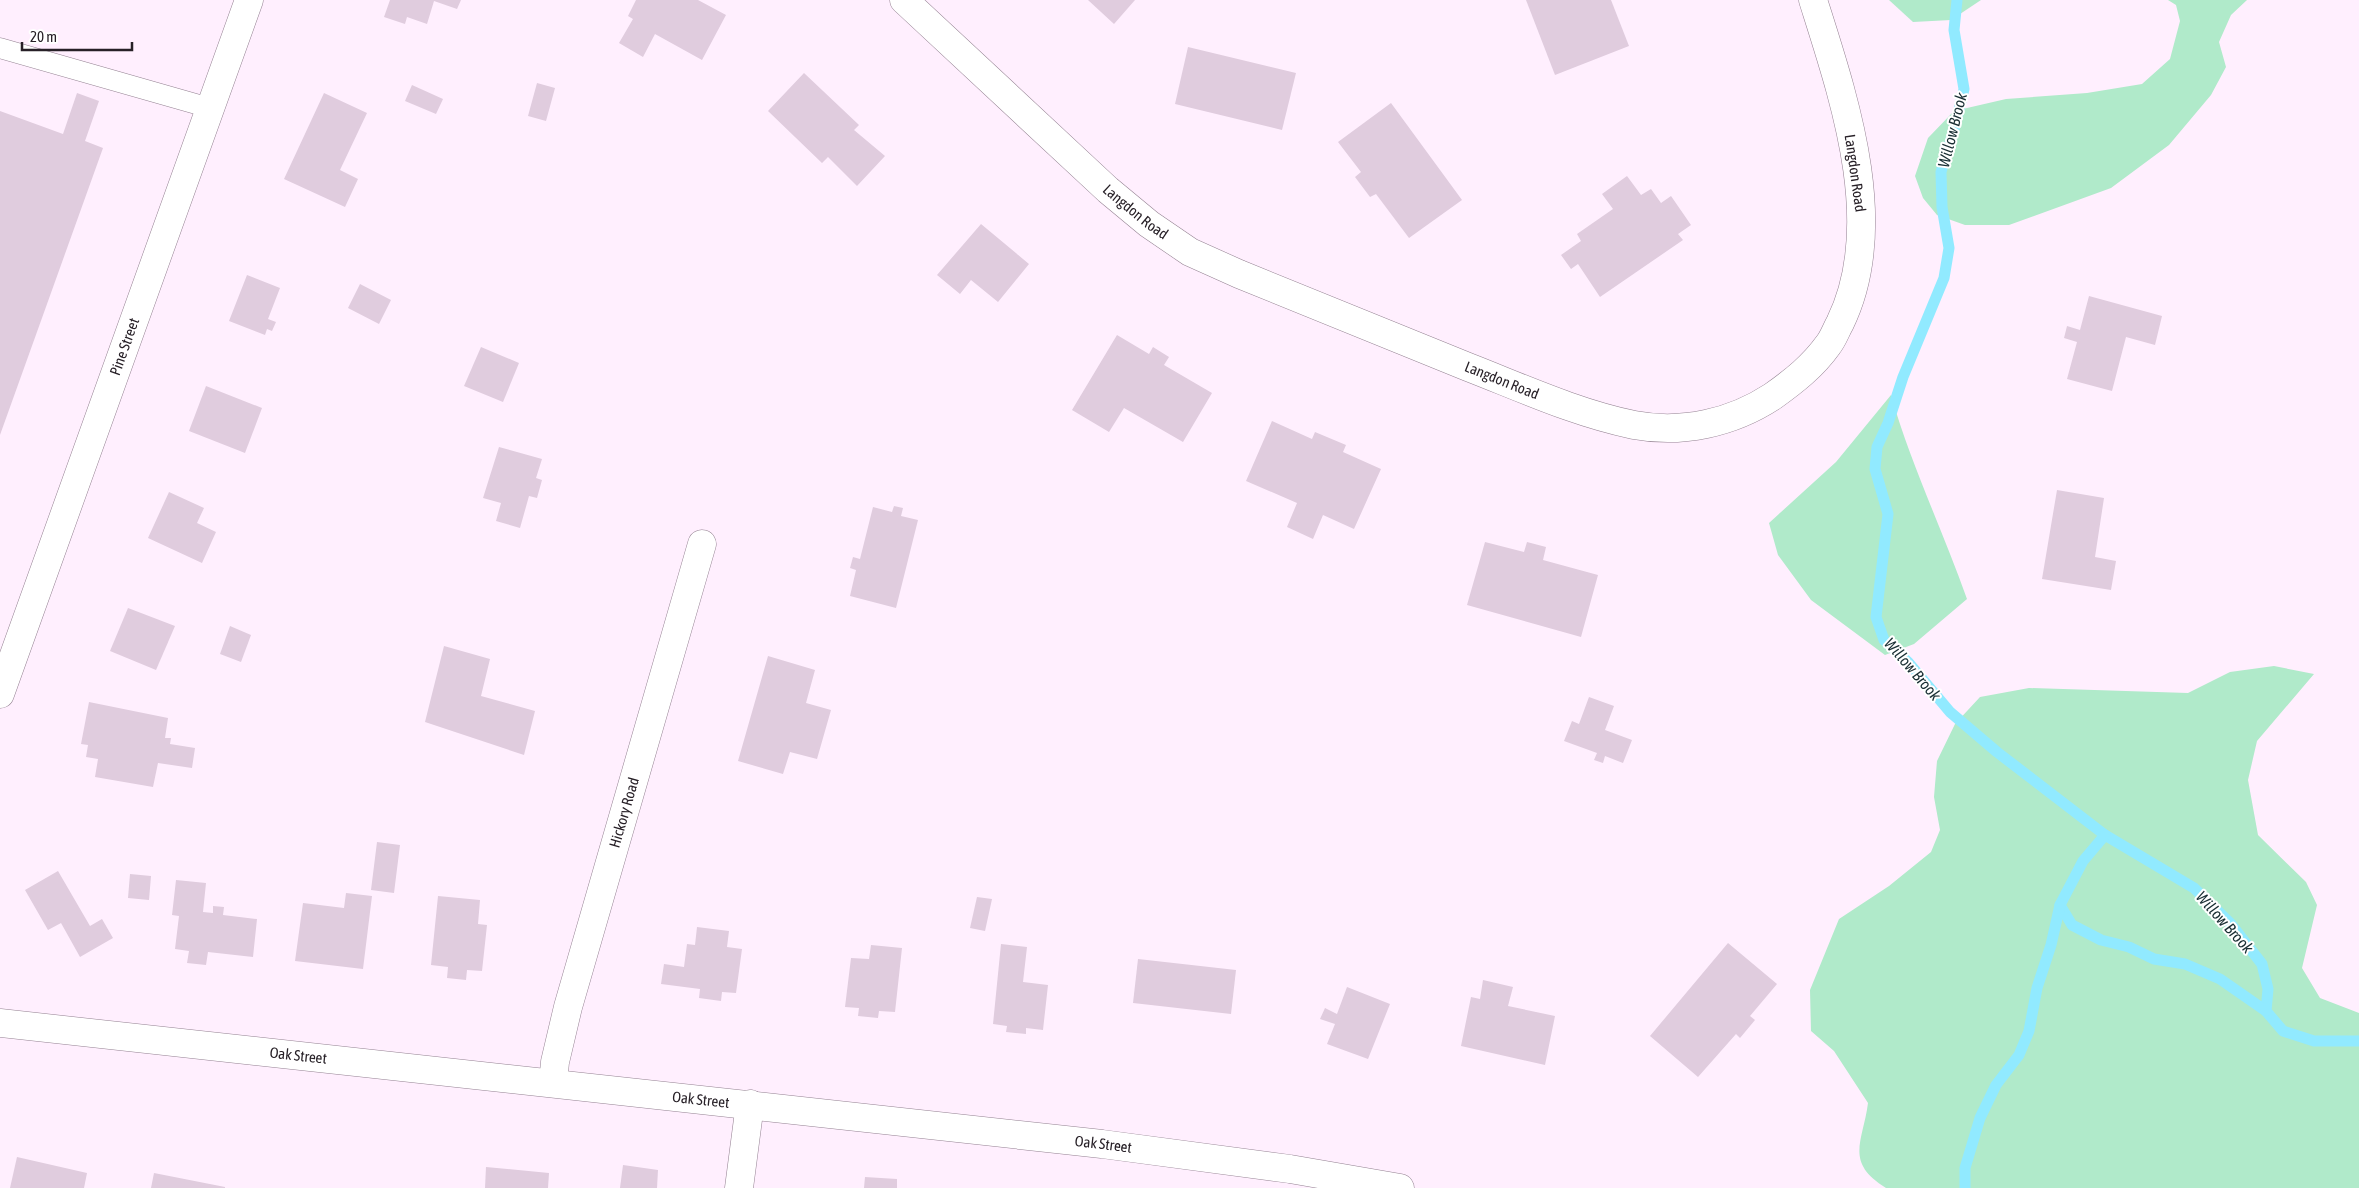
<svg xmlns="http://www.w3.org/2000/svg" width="2359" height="1188" font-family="'Asap Condensed',sans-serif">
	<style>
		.green { fill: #b0eaca }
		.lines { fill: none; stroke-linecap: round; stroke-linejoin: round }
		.stream { stroke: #91eaff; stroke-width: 11 }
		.building { fill: #e0ccde }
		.lane-casing { stroke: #948292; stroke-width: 21 }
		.street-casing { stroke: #948292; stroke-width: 29 }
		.secondary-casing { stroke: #948292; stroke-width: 29 }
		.lane { stroke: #fff; stroke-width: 20 }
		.street { stroke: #fff; stroke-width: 28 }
		.secondary { stroke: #fff; stroke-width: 28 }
		.labels { text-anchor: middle; stroke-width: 4; stroke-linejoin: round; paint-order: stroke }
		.street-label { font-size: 15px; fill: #272027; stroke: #fff }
		.water-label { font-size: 16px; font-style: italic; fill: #192e33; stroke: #fff }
	</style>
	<rect width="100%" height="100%" fill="#ffeffe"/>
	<g class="green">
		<polygon points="1889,0 1981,0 1951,20 1913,22"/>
		<polygon points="2168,0 2247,0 2231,15 2219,42 2226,67 2211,95 2169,145 2111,188 2009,225 1965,225 1937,215 1923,198 1915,176 1928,138 1954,111 2006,99 2087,93 2142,84 2170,59 2180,21 2176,5"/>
		<path d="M1891 395C1911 465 1943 531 1967 599L1914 644 1885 655 1811 600 1778 555 1769 523 1836 462Z"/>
		<path d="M2274 666 2314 674 2257 741 2248 780 2258 835 2306 882 2317 905 2302 968 2320 998 2359 1013V1188H1886C1844 1162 1863 1142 1868 1103L1834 1051 1811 1031 1810 990 1839 919 1889 886 1931 852 1940 830 1934 797 1937 761 1955 724 1980 697 2029 688 2188 693 2230 672Z"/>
	</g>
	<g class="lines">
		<g class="stream">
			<polyline points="1957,0 1954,30 1964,89 1955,126 1941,172 1942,207 1949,248 1944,278 1903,377 1888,423 1877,447 1875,469 1888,514 1876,617 1884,640 1908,662 1950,712 1997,752 2105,835 2194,888 2230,923 2262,964 2268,989 2266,1011 2283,1031 2314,1041 2359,1041"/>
			<polyline points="2060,905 2072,925 2101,940 2129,947 2154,959 2185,964 2220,979 2266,1011"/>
			<polyline points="1965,1188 1965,1168 1980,1118 1996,1085 2019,1055 2029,1031 2037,988 2051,945 2060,905 2083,861 2105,835"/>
		</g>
	</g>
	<g class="building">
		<polygon points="390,0 461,0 457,9 434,1 427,24 407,17 405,24 384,17"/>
		<polygon points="636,0 698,0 726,15 702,60 655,34 643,57 619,43 633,19 628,16"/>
		<polygon points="1088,0 1135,0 1114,24"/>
		<polygon points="1526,0 1611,0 1629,46 1555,75"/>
		<polygon points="1188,47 1296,73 1282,130 1175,104"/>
		<polygon points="804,73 859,125 854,130 885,156 857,186 828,157 822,163 768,111"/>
		<polygon points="537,83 555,88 546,121 528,116"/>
		<polygon points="412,85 443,99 436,114 405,101"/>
		<polygon points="77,93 99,101 85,141 103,148 0,435 0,111 63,134"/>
		<polygon points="324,93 367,113 340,170 358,179 345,207 284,179"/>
		<polygon points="1391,103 1462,200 1409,238 1376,194 1370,197 1355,177 1361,172 1338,142"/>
		<polygon points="1627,176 1641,195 1651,189 1661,203 1671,196 1691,225 1678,234 1683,240 1600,297 1578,264 1571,269 1561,255 1581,241 1577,234 1613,209 1602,194"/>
		<polygon points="981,224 1029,264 998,302 971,280 960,294 937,275"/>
		<polygon points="247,275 280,288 268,319 276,322 272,331 267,329 265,335 229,321"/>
		<polygon points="360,284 391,300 379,324 348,308"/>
		<polygon points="2089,296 2162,316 2155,345 2126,337 2112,391 2067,379 2077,342 2064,338 2067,326 2080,330"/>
		<polygon points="1117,335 1149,354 1153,347 1169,357 1164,365 1212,393 1183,442 1124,408 1109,432 1072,410"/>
		<polygon points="481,347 519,363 503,402 464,386"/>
		<polygon points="206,386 262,408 245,453 189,431"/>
		<polygon points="1272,421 1312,439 1315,432 1346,445 1343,452 1381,469 1354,529 1323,515 1313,539 1287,527 1297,503 1246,481"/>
		<polygon points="499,447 542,459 536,478 542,480 537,498 529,496 520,528 496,521 501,503 483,498"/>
		<polygon points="2057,490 2104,498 2095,557 2116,561 2111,590 2042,579"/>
		<polygon points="169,492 204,508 197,523 216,532 202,563 148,538"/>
		<polygon points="894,506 903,508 901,516 918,520 896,608 850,596 856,570 850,568 853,557 860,559 873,507 892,512"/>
		<polygon points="1485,542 1524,552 1527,542 1546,547 1543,560 1598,575 1581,637 1467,605"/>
		<polygon points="128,608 175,626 156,670 110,651"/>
		<polygon points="230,626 251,635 241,662 220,654"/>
		<polygon points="444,646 490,659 481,696 535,711 524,755 425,722"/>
		<polygon points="768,656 815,670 806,703 831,710 817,759 790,752 783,774 738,761"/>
		<polygon points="1589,697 1614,706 1605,730 1632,740 1623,763 1605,756 1603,763 1594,760 1597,753 1564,741 1572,721 1579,724"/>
		<polygon points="89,702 168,718 165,738 171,738 170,744 195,748 192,768 158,763 153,787 95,777 98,759 86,757 88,745 81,744"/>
		<polygon points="377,842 400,845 394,893 371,890"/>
		<polygon points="58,871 90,926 102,919 113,938 80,957 61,923 48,930 25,890"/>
		<polygon points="130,874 151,876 149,900 128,898"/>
		<polygon points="176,880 206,883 203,912 213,913 213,906 224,907 223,915 257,919 253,957 208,952 206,965 187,963 189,951 175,949 179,916 172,915"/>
		<polygon points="346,893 372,896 363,969 295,961 303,903 344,908"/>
		<polygon points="438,896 480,900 478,924 487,925 482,971 467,970 466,980 447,978 448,967 431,965"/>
		<polygon points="977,897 992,899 985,931 970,928"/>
		<polygon points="697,927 729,931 727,947 742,949 736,993 722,992 721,1001 699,998 700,989 661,984 664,964 684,967 687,944 695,945"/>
		<polygon points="1728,943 1777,984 1750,1016 1755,1020 1740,1038 1736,1034 1698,1077 1650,1036"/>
		<polygon points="1001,944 1027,947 1023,982 1048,985 1043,1030 1026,1028 1026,1034 1006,1032 1007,1026 993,1024"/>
		<polygon points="871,945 902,948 895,1012 879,1011 878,1018 858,1016 859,1008 845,1007 851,958 869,959"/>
		<polygon points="1138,959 1236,970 1231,1014 1133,1003"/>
		<polygon points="1483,980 1513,987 1508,1006 1555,1016 1545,1065 1461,1046 1471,997 1480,999"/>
		<polygon points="1347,987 1390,1004 1368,1059 1327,1044 1335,1024 1320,1019 1325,1008 1337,1014"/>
		<polygon points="17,1157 87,1173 84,1188 10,1188"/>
		<polygon points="623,1165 658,1170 657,1188 620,1188"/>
		<polygon points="486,1167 549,1173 548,1188 485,1188"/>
		<polygon points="154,1173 225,1187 225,1188 151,1188"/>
		<polygon points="865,1177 897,1179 897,1188 864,1188"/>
	</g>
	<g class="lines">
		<defs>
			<polyline id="lane" points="0,48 210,108"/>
			<g id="street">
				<path id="s1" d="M904 0 1108 190 1149 224 1190 252 1239 274C1315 305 1391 336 1468 367 1522 388 1576 413 1634 425 1682 434 1732 423 1773 396 1794 381 1813 366 1828 345 1833 339 1836 330 1840 323 1888 225 1844 98 1813 0"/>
				<path id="s2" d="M553 1083 555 1062 568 1007 702 544"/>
				<polyline points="739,1188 750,1104"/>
			</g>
			<g id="secondary">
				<path id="s3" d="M0 694 249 0"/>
				<path id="s4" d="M0 1023 1102 1144 1290 1169 1400 1188"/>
			</g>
		</defs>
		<use href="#lane" class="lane-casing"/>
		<use href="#street" class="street-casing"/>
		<use href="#secondary" class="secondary-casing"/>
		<use href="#lane" class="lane"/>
		<use href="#street" class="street"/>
		<use href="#secondary" class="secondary"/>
	</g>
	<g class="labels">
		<g class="street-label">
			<text transform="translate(1855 173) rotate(82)" y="5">Langdon Road</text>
			<text dy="5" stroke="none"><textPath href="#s1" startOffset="314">Langdon Road</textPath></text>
			<text dy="5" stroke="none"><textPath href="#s3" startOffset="369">Pine Street</textPath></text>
			<text dy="5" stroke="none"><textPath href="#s1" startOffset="719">Langdon Road</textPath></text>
			<text dy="5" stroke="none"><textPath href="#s2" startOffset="280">Hickory Road</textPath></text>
			<text dy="5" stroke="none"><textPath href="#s4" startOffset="300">Oak Street</textPath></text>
			<text dy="5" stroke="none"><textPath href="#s4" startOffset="705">Oak Street</textPath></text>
			<text dy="5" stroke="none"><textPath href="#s4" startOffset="1110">Oak Street</textPath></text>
		</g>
		<g class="water-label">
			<text transform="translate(1952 130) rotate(-76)" y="6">Willow Brook</text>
			<text transform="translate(1913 669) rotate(49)" y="6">Willow Brook</text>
			<text transform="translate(2225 922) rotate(48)" y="6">Willow Brook</text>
		</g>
	</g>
	<path d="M22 42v8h110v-8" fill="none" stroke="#272027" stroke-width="2.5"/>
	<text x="30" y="42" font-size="15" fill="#272027" stroke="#ffffff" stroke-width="4" paint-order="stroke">20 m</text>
</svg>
